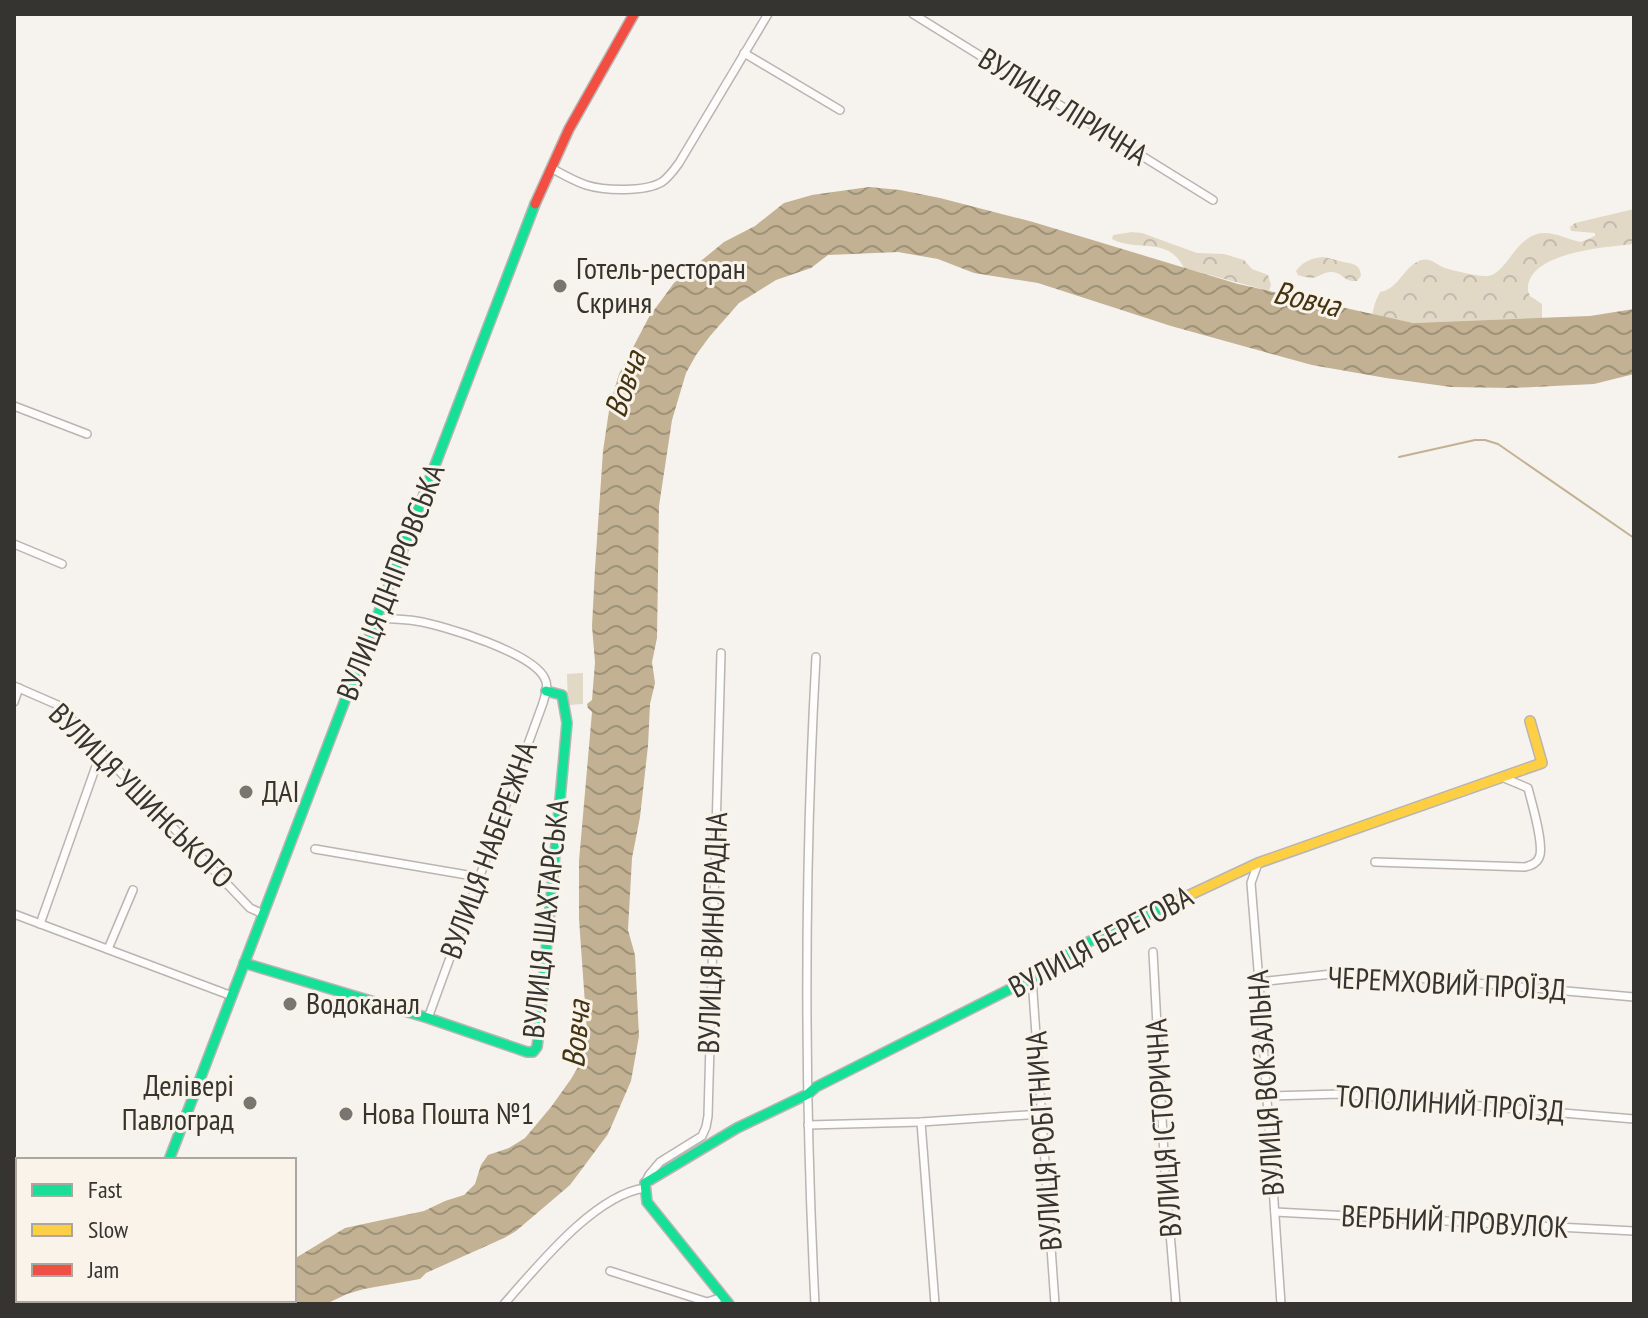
<svg xmlns="http://www.w3.org/2000/svg" width="1648" height="1318" font-family="'PT Sans Narrow',sans-serif">
	<style>
		.green { fill: #e2d8c6 }
		.forest { fill: url(#forest-crowns) }
		.water { fill: url(#water-waves) }
		.lines { fill: none; stroke-linecap: round; stroke-linejoin: round }
		.stream { stroke: #c2b192; stroke-width: 2 }
		.street-casing { stroke: #b8b5b2; stroke-width: 10 }
		.fast-casing { stroke: #b8b5b2; stroke-width: 12 }
		.slow-casing { stroke: #b8b5b2; stroke-width: 12 }
		.jam-casing { stroke: #b8b5b2; stroke-width: 12 }
		.street { stroke: #fefdfc; stroke-width: 7 }
		.fast { stroke: #16e098; stroke-width: 9 }
		.slow { stroke: #ffcf43; stroke-width: 9 }
		.jam { stroke: #f24e42; stroke-width: 9 }
		.poi-dot { fill: #797672; stroke: #f9f3ea; stroke-width: 3 }
		.labels { text-anchor: middle; stroke-width: 6; stroke-linejoin: round; paint-order: stroke }
		.street-label { font-size: 30px; fill: #363430; stroke: #f9f3ea }
		.poi-label { font-size: 30px; fill: #363430; stroke: #f9f3ea; text-anchor: start }
		.water-label { font-size: 32px; font-style: italic; fill: #453411; stroke: #f9f3ea }
	</style>
	<defs>
		<pattern id="forest-crowns" width="20" height="18" patternUnits="userSpaceOnUse" patternTransform="scale(2)"><rect width="20" height="18" fill="#e2d8c6"/><path d="M2 6a3 3 0 1 1 6 0M12 15a3 3 0 1 1 6 0" fill="none" stroke="#c2baaa"/></pattern>
		<pattern id="water-waves" width="16" height="10" patternUnits="userSpaceOnUse" patternTransform="scale(2)"><rect width="16" height="10" fill="#c2b192"/><path d="M0 5q4-4 8 0t8 0" fill="none" stroke="#9e9178"/></pattern>
	</defs>
	<rect width="100%" height="100%" fill="#f6f2ee"/>
	<polygon class="green" points="583,673 583,704 568,705 567,674"/>
	<g class="forest">
		<path d="M1634 209V244C1607 247 1525 252 1528 291L1530 296 1542 304V318L1413 323 1372 315 1375 303 1380 292C1398 289 1402 270 1417 262 1429 255 1436 265 1445 268 1455 271 1479 277 1488 276 1507 274 1516 233 1545 233 1557 233 1569 240 1581 242L1595 236V233L1571 231 1570 227 1575 223Z"/>
		<path d="M1132 232 1142 233 1197 253 1224 254 1244 260 1252 269 1268 275 1271 285 1269 291 1184 268C1167 235 1139 253 1112 239L1113 235Z"/>
		<path d="M1323 257C1330 258 1336 260 1343 262 1354 264 1360 264 1361 276L1357 281C1343 282 1344 273 1332 272 1325 271 1319 277 1312 278 1309 278 1301 276 1298 275L1296 271C1303 261 1312 258 1323 257Z"/>
	</g>
	<polygon class="water" points="869,187 900,190 940,198 1033,222 1238,284 1413,323 1590,316 1634,309 1634,374 1594,384 1513,388 1451,387 1386,378 1312,365 1171,326 1038,283 974,273 938,259 898,252 828,255 811,268 776,280 739,303 710,336 696,355 686,373 672,420 659,506 657,638 652,662 655,683 650,704 648,746 640,817 632,858 628,930 635,955 639,1036 631,1081 608,1134 570,1185 516,1231 504,1238 426,1273 420,1279 364,1289 347,1294 326,1304 242,1304 246,1300 294,1300 294,1259 345,1228 424,1211 445,1201 464,1195 475,1184 481,1165 488,1155 509,1148 525,1138 551,1107 571,1079 581,1062 586,1049 587,1032 579,919 579,861 592,712 588,708 587,704 592,700 595,662 592,626 595,569 603,451 610,404 619,374 649,317 674,283 724,242 755,226 784,203 812,195"/>
	<g class="lines">
		<polyline class="stream" points="1399,457 1475,440 1485,440 1498,444 1634,538"/>
		<defs>
			<g id="street">
				<polyline points="913,14 1213,200"/>
				<polyline points="744,53 840,110"/>
				<path d="M551 168C562 174 574 181 586 185 605 191 645 192 662 182 669 177 674 170 679 163L768 14"/>
				<polyline points="14,406 87,434"/>
				<polyline points="14,544 62,564"/>
				<path d="M378 618C390 619 403 619 416 621 443 625 534 653 545 679 549 687 545 695 543 703L428 1018"/>
				<polyline points="14,686 60,706 101,752 250,908 263,914"/>
				<polyline points="14,702 19,688"/>
				<polyline points="315,849 479,877"/>
				<path d="M1375 862 1525 867C1532 865 1538 863 1540 855 1543 840 1532 804 1528 788L1504 778"/>
				<polyline points="1258,863 1251,883 1259,982 1281,1304"/>
				<polyline points="14,914 232,996"/>
				<polyline points="40,924 101,752"/>
				<polyline points="108,949 133,890"/>
				<polyline points="1153,952 1165,1173 1176,1304"/>
				<polyline points="1032,978 1055,1304"/>
				<polyline points="1259,982 1350,972 1634,997"/>
				<polyline points="1266,1096 1340,1094 1634,1119"/>
				<polyline points="921,1122 935,1304"/>
				<polyline points="808,1125 921,1122 1041,1114"/>
				<polyline points="645,1183 649,1175 660,1162 702,1136 706,1127 708,1116 721,653"/>
				<polyline points="1275,1212 1634,1231"/>
				<polyline points="14,1229 18,1230"/>
				<polyline points="14,1256 18,1258"/>
				<polyline points="610,1271 707,1302 723,1297"/>
				<path d="M504 1304C537 1267 594 1195 645 1188"/>
				<path d="M815 1304C804 1088 804 873 816 657"/>
			</g>
			<g id="fast">
				<polyline points="244,963 428,1018 527,1052 533,1052 537,1047 538,1039 567,723 562,695 546,691"/>
				<polyline points="169,1160 535,204"/>
				<polyline points="113,1304 114,1300"/>
				<polyline points="729,1304 647,1202 645,1183 737,1128 808,1094 816,1087 1032,978 1086,943 1179,900"/>
			</g>
			<polyline id="slow" points="1179,900 1258,863 1542,763 1530,721"/>
			<polyline id="jam" points="535,204 569,129 634,14"/>
		</defs>
		<use href="#street" class="street-casing"/>
		<use href="#fast" class="fast-casing"/>
		<use href="#slow" class="slow-casing"/>
		<use href="#jam" class="jam-casing"/>
		<use href="#street" class="street"/>
		<use href="#fast" class="fast"/>
		<use href="#slow" class="slow"/>
		<use href="#jam" class="jam"/>
	</g>
	<g class="poi-dot">
		<circle cx="560" cy="286" r="8"/>
		<circle cx="246" cy="792" r="8"/>
		<circle cx="290" cy="1004" r="8"/>
		<circle cx="250" cy="1103" r="8"/>
		<circle cx="346" cy="1114" r="8"/>
	</g>
	<g class="labels">
		<g class="street-label">
			<text transform="translate(1063 107) rotate(32)" y="10">ВУЛИЦЯ ЛІРИЧНА</text>
			<text transform="translate(391 582) rotate(-69)" y="10">ВУЛИЦЯ ДНІПРОВСЬКА</text>
			<text transform="translate(141 796) rotate(45)" y="10">ВУЛИЦЯ УШИНСЬКОГО</text>
			<text transform="translate(489 850) rotate(-70)" y="10">ВУЛИЦЯ НАБЕРЕЖНА</text>
			<text transform="translate(546 919) rotate(-84)" y="10">ВУЛИЦЯ ШАХТАРСЬКА</text>
			<text transform="translate(713 933) rotate(-88)" y="10">ВУЛИЦЯ ВИНОГРАДНА</text>
			<text transform="translate(1101 942) rotate(-28)" y="10">ВУЛИЦЯ БЕРЕГОВА</text>
			<text transform="translate(1447 984) rotate(3)" y="10">ЧЕРЕМХОВИЙ ПРОЇЗД</text>
			<text transform="translate(1266 1083) rotate(-94)" y="10">ВУЛИЦЯ ВОКЗАЛЬНА</text>
			<text transform="translate(1450 1104) rotate(4)" y="10">ТОПОЛИНИЙ ПРОЇЗД</text>
			<text transform="translate(1164 1128) rotate(-94)" y="10">ВУЛИЦЯ ІСТОРИЧНА</text>
			<text transform="translate(1044 1141) rotate(-94)" y="10">ВУЛИЦЯ РОБІТНИЧА</text>
			<text transform="translate(1455 1222) rotate(3)" y="10">ВЕРБНИЙ ПРОВУЛОК</text>
		</g>
		<g class="poi-label">
			<text x="576" y="279">Готель-ресторан<tspan x="576" dy="34">Скриня</tspan></text>
			<text x="262" y="802">ДАІ</text>
			<text x="306" y="1014">Водоканал</text>
			<text x="234" y="1096" text-anchor="end">Делівері<tspan x="234" dy="34">Павлоград</tspan></text>
			<text x="362" y="1124">Нова Пошта №1</text>
		</g>
		<g class="water-label">
			<text transform="translate(1307 299) rotate(13)" y="11">Вовча</text>
			<text transform="translate(625 384) rotate(-71)" y="11">Вовча</text>
			<text transform="translate(576 1034) rotate(-85)" y="11">Вовча</text>
		</g>
	</g>
	<rect width="1648" height="1318" fill="none" stroke="#363430" stroke-width="32"/>
	<rect x="16" y="1158" width="280" height="144" fill="#f9f3ea" stroke="#aba7a0" stroke-width="2"/>
	<rect x="32" y="1184" width="40" height="12" fill="#16e098" stroke="#aba7a0" stroke-width="2"/>
	<text x="88" y="1198" font-size="24" fill="#363430">Fast</text>
	<rect x="32" y="1224" width="40" height="12" fill="#ffcf43" stroke="#aba7a0" stroke-width="2"/>
	<text x="88" y="1238" font-size="24" fill="#363430">Slow</text>
	<rect x="32" y="1264" width="40" height="12" fill="#f24e42" stroke="#aba7a0" stroke-width="2"/>
	<text x="88" y="1278" font-size="24" fill="#363430">Jam</text>
</svg>
